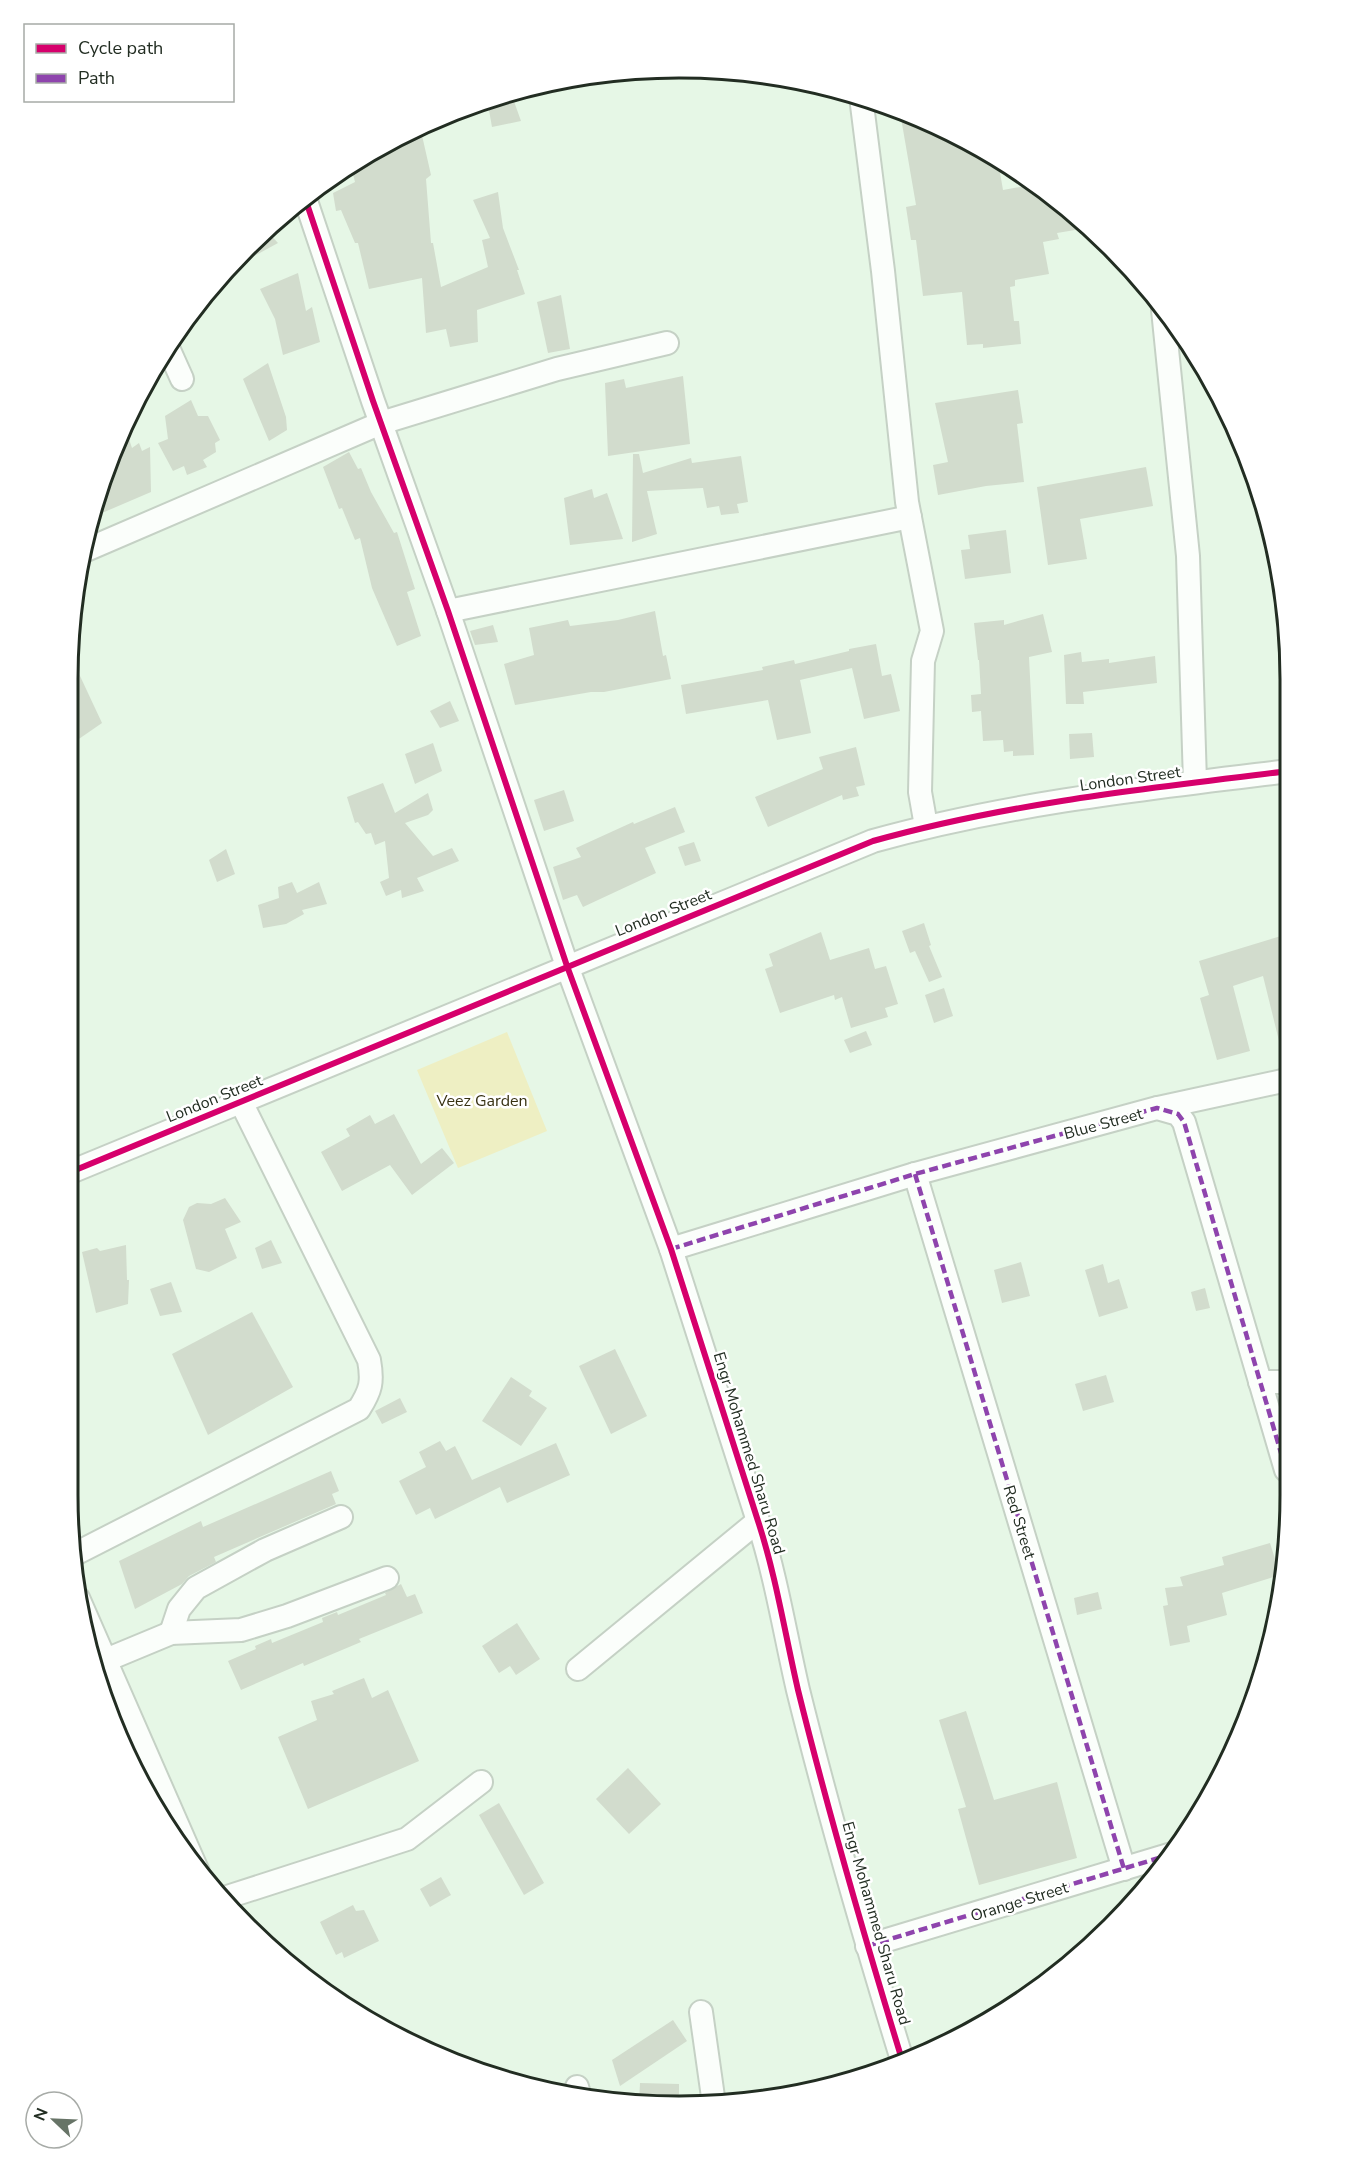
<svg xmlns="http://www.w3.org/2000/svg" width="1358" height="2174" font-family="'Nunito Sans',sans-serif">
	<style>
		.green { fill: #eeefc3 }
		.building { fill: #d2dccd }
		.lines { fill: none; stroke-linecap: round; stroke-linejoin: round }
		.minor-casing { stroke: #c5d1c5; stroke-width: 26 }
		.minor { stroke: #fbfefb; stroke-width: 22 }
		.quiet { stroke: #8e44ad; stroke-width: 4.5; stroke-dasharray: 9 4.5; stroke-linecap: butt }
		.cycleway-casing { stroke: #fff; stroke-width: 10 }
		.cycleway { stroke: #d6006c; stroke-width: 6 }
		.labels { text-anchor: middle; stroke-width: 5; stroke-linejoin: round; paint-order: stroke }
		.street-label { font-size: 16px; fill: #222d22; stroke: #fff }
		.park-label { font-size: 16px; fill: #373112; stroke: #fff }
		.rim { fill: none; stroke: #222d22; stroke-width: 3 }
	</style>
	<rect width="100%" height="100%" fill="#e6f7e6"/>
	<polygon class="green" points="507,1032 547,1131 458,1168 417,1070"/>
	<g class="building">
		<polygon points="511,93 521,121 492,127 487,99"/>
		<polygon points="900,112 949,130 998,161 1003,190 1036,184 1051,194 1087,228 1057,233 1059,239 1043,242 1049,274 1015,280 1015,286 1010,287 1014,321 1019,321 1021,344 983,348 983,344 967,345 962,292 923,296 916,240 911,240 906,207 916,205"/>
		<polygon points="421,131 431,175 426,179 431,243 433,243 441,287 488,267 482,240 490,238 473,200 498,192 503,228 519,270 517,270 525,294 477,310 478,342 450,347 446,329 426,333 422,278 369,289 358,243 355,243 341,210 336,211 333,193 355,182 351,166 373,150 412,132"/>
		<polygon points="266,230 278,243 236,266 234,264"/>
		<polygon points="298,273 306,311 312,307 320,342 283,355 275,319 260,289"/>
		<polygon points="561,295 570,349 548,353 537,302"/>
		<polygon points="268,363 286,417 287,430 269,441 243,379"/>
		<polygon points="683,376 690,444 608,456 605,383 624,379 626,388"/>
		<polygon points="1018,390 1023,423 1017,424 1024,482 986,486 938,495 933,465 948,462 935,403"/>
		<polygon points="191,400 198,416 208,416 220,440 215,443 216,452 203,460 207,467 187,475 184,466 173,471 158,443 168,439 165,416"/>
		<polygon points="129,439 132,448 139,443 142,451 150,447 151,492 95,516 113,447"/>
		<polygon points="349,452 358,469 361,468 371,492 394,533 397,532 415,589 407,592 421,636 397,646 372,588 360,538 355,540 342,508 339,509 323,467"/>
		<polygon points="633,454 639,454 643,473 691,458 692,463 741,456 748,502 737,504 739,513 721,515 719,506 707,508 703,488 647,491 657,534 632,542"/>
		<polygon points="1146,467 1153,506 1080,519 1087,559 1048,565 1037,487"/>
		<polygon points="592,489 594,498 607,493 623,539 570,545 564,498"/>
		<polygon points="1006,530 1011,573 965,579 961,550 970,549 968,535"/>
		<polygon points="655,611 663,656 666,655 671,679 604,692 591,692 515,705 504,664 534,655 529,628 568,620 570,626 618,620"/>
		<polygon points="1043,614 1052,652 1029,657 1034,755 1013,756 1013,751 1004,752 1003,740 983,741 981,711 972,712 971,695 981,694 979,660 978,660 974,623 1004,620 1004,625"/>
		<polygon points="493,625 498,642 475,645 470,631"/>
		<polygon points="876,644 882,676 891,674 900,711 864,719 852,668 800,680 811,733 777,740 768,700 686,714 681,685 763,670 762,667 794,660 795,664 849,651 849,649"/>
		<polygon points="1081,652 1082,662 1109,659 1109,663 1155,656 1157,683 1083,692 1084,704 1066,704 1064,655"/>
		<polygon points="73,661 102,723 73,743"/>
		<polygon points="450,701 459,721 440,728 430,711"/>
		<polygon points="1092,733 1094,757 1070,759 1069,734"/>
		<polygon points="433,743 442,771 415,784 405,754"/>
		<polygon points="856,747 865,785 856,787 859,796 843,800 842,795 768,827 755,797 823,769 819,757"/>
		<polygon points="383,783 395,813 428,793 433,810 428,815 405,823 433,856 452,848 459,861 417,878 424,891 402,898 401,890 386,896 380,882 389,878 385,841 375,845 371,833 366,834 358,822 355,823 347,797"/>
		<polygon points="564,790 574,821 544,831 534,800"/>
		<polygon points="675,807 685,832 645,848 656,873 583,907 577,895 563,900 553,867 581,857 576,848 633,822 634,824"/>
		<polygon points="694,842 701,861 685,866 678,847"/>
		<polygon points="226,849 235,874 217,882 209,860"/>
		<polygon points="292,882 297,893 319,882 327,904 302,910 304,914 286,924 263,928 258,905 279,898 278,887"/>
		<polygon points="924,923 931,945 929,946 942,977 929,982 915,951 910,953 902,931"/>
		<polygon points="821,932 830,960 869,948 875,969 886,966 898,1004 885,1008 888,1017 851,1028 842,997 835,1000 834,995 780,1013 765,969 773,966 769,954"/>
		<polygon points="1281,936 1288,956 1287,1052 1282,1053 1263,976 1233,986 1250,1051 1217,1060 1200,998 1209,995 1199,961"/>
		<polygon points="944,988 953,1016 934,1023 925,995"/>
		<polygon points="866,1031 872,1045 850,1053 844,1040"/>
		<polygon points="394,1114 421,1164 442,1148 454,1163 412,1195 390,1165 342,1191 321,1152 350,1136 346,1129 370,1115 375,1124"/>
		<polygon points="225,1198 241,1222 225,1229 237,1258 209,1272 196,1269 183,1220 189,1207 197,1203 211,1204"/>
		<polygon points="271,1240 282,1263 262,1269 255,1248"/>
		<polygon points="126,1245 127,1280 129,1280 128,1304 96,1313 82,1252 97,1248 100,1251"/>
		<polygon points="1021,1262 1030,1296 1002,1303 994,1270"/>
		<polygon points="1103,1264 1108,1283 1119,1279 1128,1308 1099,1317 1085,1270"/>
		<polygon points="171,1282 182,1312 160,1316 150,1289"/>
		<polygon points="1205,1288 1210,1308 1196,1311 1191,1292"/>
		<polygon points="252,1312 293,1387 208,1435 172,1354"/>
		<polygon points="615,1349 647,1416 611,1434 579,1366"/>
		<polygon points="1106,1375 1114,1402 1083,1411 1075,1384"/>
		<polygon points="511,1377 532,1391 529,1396 547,1408 521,1446 482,1421"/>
		<polygon points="400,1398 407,1412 382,1424 375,1411"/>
		<polygon points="440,1441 446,1451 455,1446 472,1480 556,1443 570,1475 507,1503 500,1487 435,1519 430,1508 416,1515 399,1481 426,1467 419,1452"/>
		<polygon points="331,1471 339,1491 332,1494 336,1504 214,1557 216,1562 189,1576 182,1584 135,1609 119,1561 201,1521 203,1527"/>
		<polygon points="1270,1543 1280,1575 1222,1593 1227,1615 1187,1626 1190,1642 1170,1646 1163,1606 1168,1605 1165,1588 1183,1586 1180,1577 1224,1565 1222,1557"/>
		<polygon points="401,1584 407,1597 415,1594 423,1613 359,1639 361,1642 304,1666 303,1663 241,1690 228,1661 256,1649 255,1646 271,1639 272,1643 323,1622 322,1618 337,1612 338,1615 386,1595 385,1593"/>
		<polygon points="1098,1592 1102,1609 1077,1615 1074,1598"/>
		<polygon points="517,1623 540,1659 516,1675 510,1666 499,1673 482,1646"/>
		<polygon points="364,1678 372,1698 388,1690 419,1761 308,1809 278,1737 317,1720 311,1701 334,1694 332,1691"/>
		<polygon points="966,1711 994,1800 1057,1782 1077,1858 979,1885 958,1809 966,1807 939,1720"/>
		<polygon points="628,1768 661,1804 629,1834 596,1799"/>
		<polygon points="499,1803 544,1883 524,1895 479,1815"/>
		<polygon points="441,1877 451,1895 430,1907 420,1889"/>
		<polygon points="353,1905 356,1911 364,1910 379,1941 344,1958 342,1952 336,1955 320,1922"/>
		<polygon points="673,2020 687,2041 620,2086 612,2060"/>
		<polygon points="640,2083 679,2084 679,2106 639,2103"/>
	</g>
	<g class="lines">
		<defs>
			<g id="minor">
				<polyline points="861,97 883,271 907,502 932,631 923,661 920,792 926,826"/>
				<path d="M305 198 373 401 448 611 567 966 671 1249 758 1521C776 1576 785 1634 798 1690 829 1815 865 1939 903 2063"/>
				<polyline points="1163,310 1188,556 1195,782"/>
				<polyline points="169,350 182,379"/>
				<polyline points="86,550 381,423 557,369 667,343"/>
				<polyline points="448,611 910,517"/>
				<polyline points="1158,1108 1287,1080"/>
				<path d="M73 1171 873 841C1009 803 1149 788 1289 771"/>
				<polyline points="915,1174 1124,1869"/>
				<polyline points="671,1249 915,1174 1157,1108 1178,1114 1184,1122 1286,1470"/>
				<polyline points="1260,1382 1286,1382"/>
				<path d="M73 1555 359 1409C371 1390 373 1382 369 1360L241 1102"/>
				<polyline points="78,1598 198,1872"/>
				<polyline points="171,1633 179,1609 196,1588 265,1550 341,1517"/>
				<polyline points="106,1660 171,1633 241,1630 287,1616 387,1578"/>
				<polyline points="578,1669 758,1521"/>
				<polyline points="224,1898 407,1839 481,1782"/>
				<polyline points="867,1946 1172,1854"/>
				<polyline points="701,2012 714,2104"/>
				<polyline points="577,2087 580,2097"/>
			</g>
		</defs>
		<use href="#minor" class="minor-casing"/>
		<use href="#minor" class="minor"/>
		<g class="quiet">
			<polyline points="915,1174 1124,1869"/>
			<polyline points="671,1249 915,1174 1157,1108 1178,1114 1184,1122 1286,1470"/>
			<polyline points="867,1946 1172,1854"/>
		</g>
		<defs>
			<g id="cycleway">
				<path d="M305 198 373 401 448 611 567 966 671 1249 758 1521C776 1576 785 1634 798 1690 829 1815 865 1939 903 2063"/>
				<path d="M73 1171 873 841C1009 803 1149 788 1289 771"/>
			</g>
		</defs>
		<use href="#cycleway" class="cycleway-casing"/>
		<use href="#cycleway" class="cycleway"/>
	</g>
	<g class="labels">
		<g class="street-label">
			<text transform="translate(1130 778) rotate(-8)" y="6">London Street</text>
			<text transform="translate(663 912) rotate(-22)" y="6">London Street</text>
			<text transform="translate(214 1098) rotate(-22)" y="6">London Street</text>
			<text transform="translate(1103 1123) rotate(-15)" y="6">Blue Street</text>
			<text transform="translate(750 1453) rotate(73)" y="6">Engr Mohammed Sharu Road</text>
			<text transform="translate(1020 1522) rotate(73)" y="6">Red Street</text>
			<text transform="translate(1019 1901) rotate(-17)" y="6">Orange Street</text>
			<text transform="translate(877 1923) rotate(74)" y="6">Engr Mohammed Sharu Road</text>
		</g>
		<g class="park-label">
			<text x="482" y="1106">Veez Garden</text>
		</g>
	</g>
	<path d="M0 0H1358V2174H0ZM679 78H679A601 601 0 0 1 1280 679V1495A601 601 0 0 1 679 2096H679A601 601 0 0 1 78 1495V679A601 601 0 0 1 679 78Z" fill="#fff" fill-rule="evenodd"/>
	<path class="rim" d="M679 78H679A601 601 0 0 1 1280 679V1495A601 601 0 0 1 679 2096H679A601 601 0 0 1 78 1495V679A601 601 0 0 1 679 78Z"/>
	<rect x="24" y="24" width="210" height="78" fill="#ffffff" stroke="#a7aba7" stroke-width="1.5"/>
	<rect x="36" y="44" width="30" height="9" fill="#d6006c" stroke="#a7aba7" stroke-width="1.5"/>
	<text x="78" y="54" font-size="18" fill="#222d22">Cycle path</text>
	<rect x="36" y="74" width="30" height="9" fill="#8e44ad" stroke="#a7aba7" stroke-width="1.5"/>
	<text x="78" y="84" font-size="18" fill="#222d22">Path</text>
	<g transform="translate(54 2120) rotate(293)"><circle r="28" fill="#ffffff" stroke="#a7aba7" stroke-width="1.5"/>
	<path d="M0-4.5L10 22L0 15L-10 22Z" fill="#677467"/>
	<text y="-9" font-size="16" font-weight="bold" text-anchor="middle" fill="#222d22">N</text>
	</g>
</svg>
